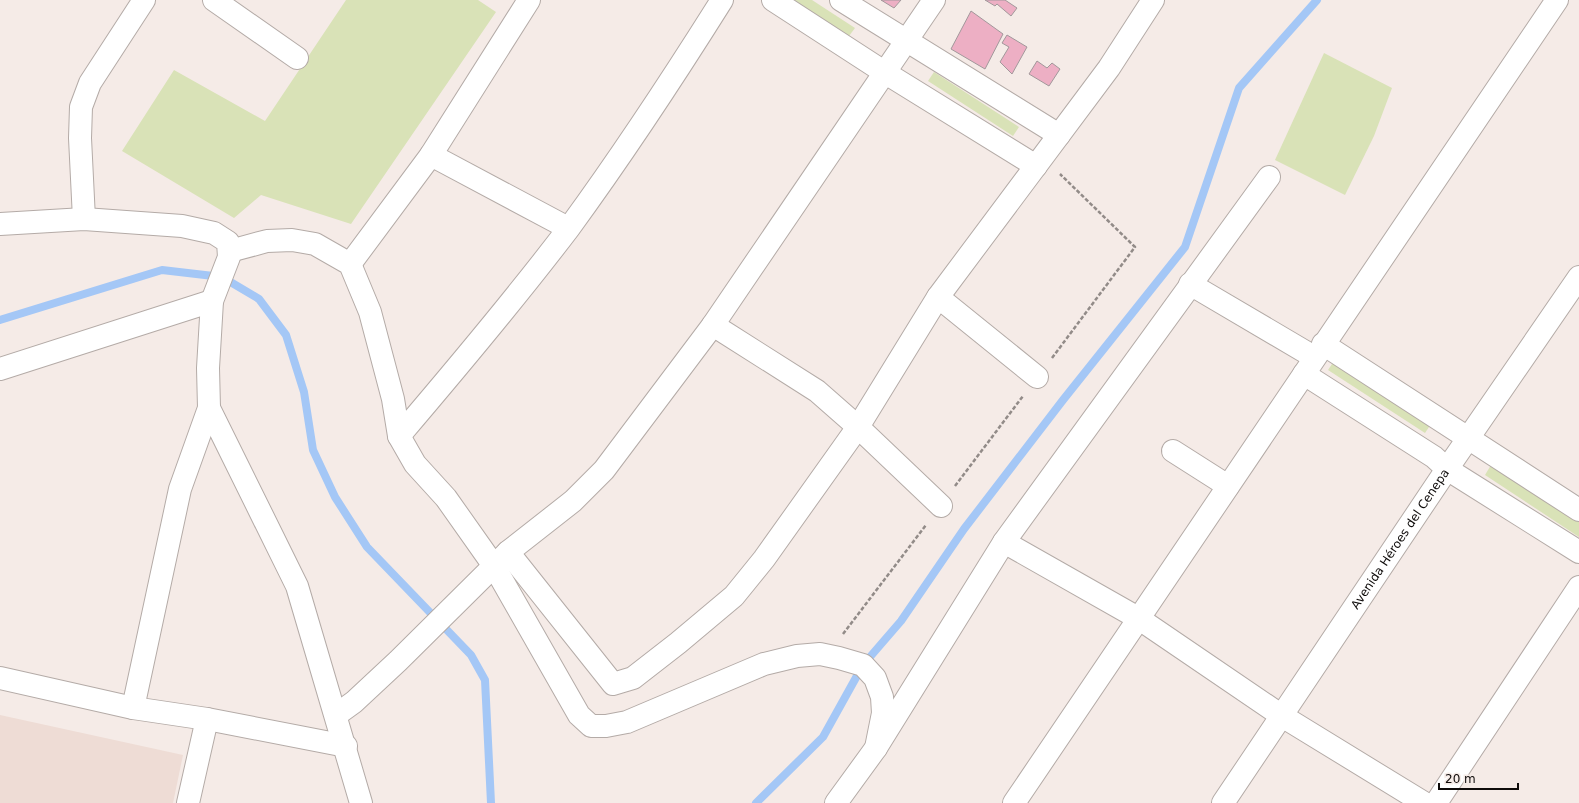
<svg xmlns="http://www.w3.org/2000/svg" width="1579" height="803" font-family="'DejaVu Sans',sans-serif">
	<style>
		.built { fill: #eedcd5 }
		.green { fill: #d9e2b7 }
		.lines { fill: none; stroke-linecap: round; stroke-linejoin: round }
		.stream { stroke: #a4c7f6; stroke-width: 8 }
		.building { fill: #edafc4; stroke: #a2989b }
		.minor-casing { stroke: #b4aba7; stroke-width: 24 }
		.path { stroke: #928b88; stroke-width: 2.5; stroke-dasharray: 4 2; stroke-linecap: butt }
		.minor { stroke: #fff; stroke-width: 22 }
		.labels { text-anchor: middle; stroke-width: 3; stroke-linejoin: round; paint-order: stroke }
		.street-label { font-size: 12px; fill: #0e0b0a; stroke: #f5ebe7 }
	</style>
	<rect width="100%" height="100%" fill="#f5ebe7"/>
	<polygon class="built" points="0,715 183,755 173,803 0,803"/>
	<g class="green">
		<polygon points="346,0 478,0 496,12 351,224 261,195 234,218 122,151 174,70 265,121"/>
		<polygon points="793,0 812,0 855,28 849,36"/>
		<polygon points="1324,53 1392,88 1374,136 1345,195 1275,160"/>
		<polygon points="934,72 1019,127 1013,136 928,81"/>
		<polygon points="1334,361 1431,424 1425,433 1328,370"/>
		<polygon points="1491,465 1579,522 1579,537 1485,475"/>
	</g>
	<g class="lines">
		<g class="stream">
			<polyline points="0,320 162,270 222,277 259,299 286,335 304,392 313,450 335,497 367,547 471,655 485,680 491,803"/>
			<polyline points="756,803 823,737 863,665 901,621 964,529 1063,400 1185,247 1239,88 1317,0"/>
		</g>
	</g>
	<g class="building">
		<polygon points="881,0 901,0 894,8"/>
		<polygon points="985,0 1005,0 1017,8 1011,16 997,4 995,6"/>
		<polygon points="971,11 1003,34 985,69 951,49"/>
		<polygon points="1007,35 1027,47 1012,74 1000,62 1009,47 1002,43"/>
		<polygon points="1037,61 1047,68 1052,63 1060,69 1049,86 1029,74"/>
	</g>
	<g class="lines">
		<defs>
			<g id="minor">
				<polyline points="214,0 297,58"/>
				<polyline points="773,0 884,72 1036,166"/>
				<polyline points="841,0 1059,135"/>
				<polyline points="431,155 568,228"/>
				<polyline points="84,219 80,138 81,107 90,83 144,0"/>
				<polyline points="0,224 84,219 182,226 214,233 228,242 229,257 212,301 208,368 209,408 180,489 133,708"/>
				<polyline points="230,251 267,241 292,240 315,244 350,264 370,312 393,399 399,436 415,464 446,498 494,566 579,715 591,726 606,726 627,722 764,664 797,656 820,654 839,658 863,665 875,678 882,697 883,713 876,748"/>
				<polyline points="350,264 431,155 529,0"/>
				<polyline points="1190,284 1314,357"/>
				<polyline points="938,297 1037,377"/>
				<polyline points="713,325 817,391 858,427 941,506"/>
				<polyline points="1323,344 1579,510"/>
				<polyline points="0,369 212,301"/>
				<polyline points="1304,374 1434,457 1447,469 1579,552"/>
				<polyline points="209,408 297,586 361,803"/>
				<path d="M399 436C457 368 515 299 569 228 623 154 673 78 722 0"/>
				<polyline points="1173,451 1228,486"/>
				<polyline points="1004,542 1138,618 1282,716 1424,803"/>
				<polyline points="508,552 613,684 633,678 678,643 734,596 764,559 858,427 938,297 1109,68 1153,0"/>
				<polyline points="0,678 133,708 207,719 346,746"/>
				<polyline points="336,715 354,702 398,661 508,552 573,501 604,470 713,325 934,0"/>
				<polyline points="188,803 207,719"/>
				<polyline points="836,803 876,748 1004,542 1269,177"/>
				<polyline points="1014,803 1557,0"/>
				<path id="s1" d="M1223 803 1447 469 1579 277"/>
				<polyline points="1436,803 1579,587"/>
			</g>
		</defs>
		<use href="#minor" class="minor-casing"/>
		<g class="path">
			<polyline points="1052,358 1135,247 1060,174"/>
			<polyline points="955,486 1023,396"/>
			<polyline points="843,634 926,525"/>
		</g>
		<use href="#minor" class="minor"/>
	</g>
	<g class="labels">
		<g class="street-label">
			<text dy="4" stroke="none"><textPath href="#s1" startOffset="318">Avenida Héroes del Cenepa</textPath></text>
		</g>
	</g>
	<path d="M1439 783v6h79v-6" fill="none" stroke="#0e0b0a" stroke-width="2"/>
	<text x="1445" y="783" font-size="12" fill="#0e0b0a" stroke="#f5ebe7" stroke-width="3" paint-order="stroke">20 m</text>
</svg>
